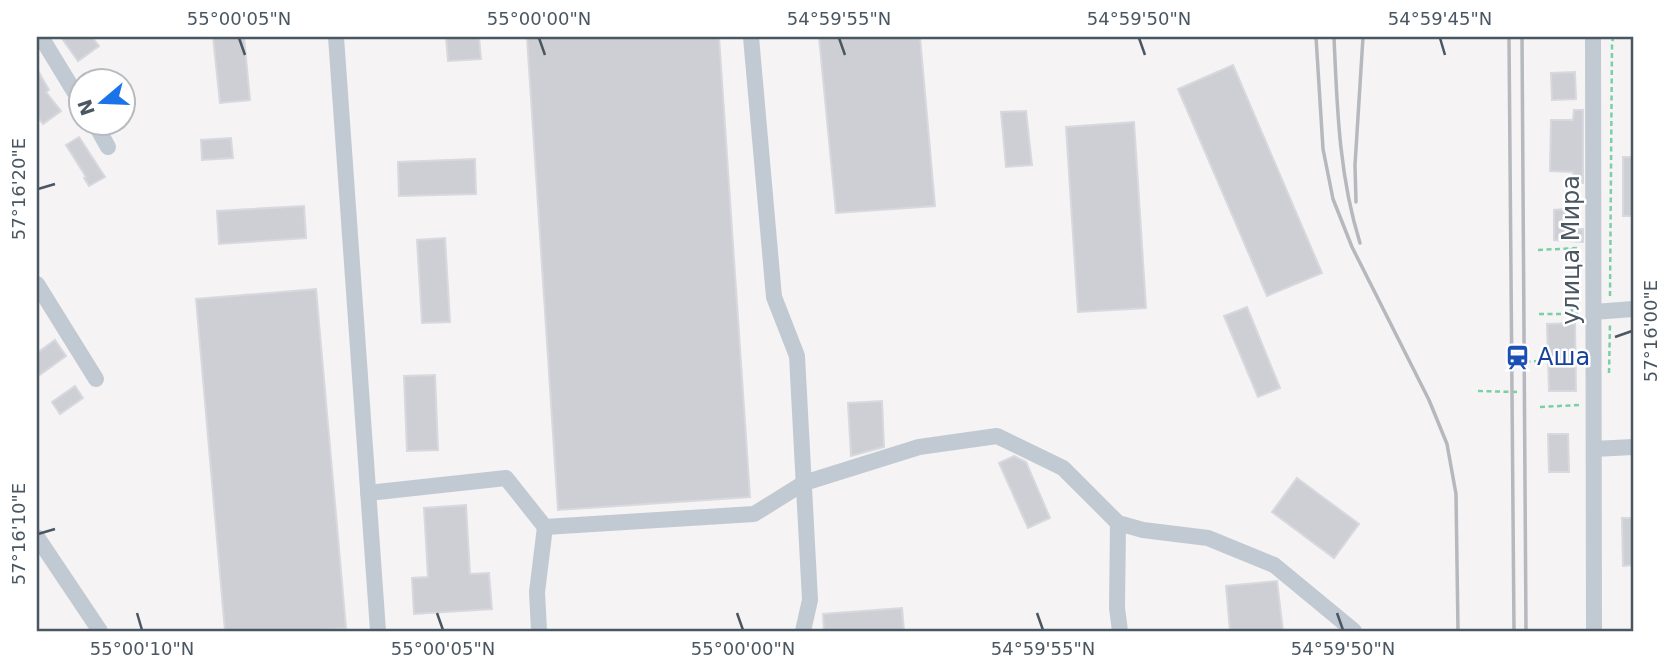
<svg xmlns="http://www.w3.org/2000/svg" width="1670" height="668" font-family="'DejaVu Sans',sans-serif">
	<style>
		.building { fill: #cdcfd5; stroke: #d7d9de; stroke-width: 2 }
		.lines { fill: none; stroke-linecap: round; stroke-linejoin: round }
		.path { stroke: #7ad0a6; stroke-width: 2.5; stroke-dasharray: 5 3.5; stroke-linecap: butt }
		.minor { stroke: #c1cad2; stroke-width: 16 }
		.rail { stroke: #b5b8bd; stroke-width: 3.5 }
		.ticks { fill: none; stroke: #4a5661; stroke-width: 2.5 }
		.labels { text-anchor: middle; stroke-width: 5; stroke-linejoin: round; paint-order: stroke }
		.street-label { font-size: 24px; fill: #4a5661; stroke: #fff }
		.transit-label { font-size: 24px; fill: #164399; stroke: #fff; text-anchor: start }
		.neatline { fill: none; stroke: #4a5661; stroke-width: 2.5 }
		.ticks-label { font-size: 18px; text-anchor: middle; fill: #4a5661 }
	</style>
	<rect width="100%" height="100%" fill="#f5f3f3"/>
	<g class="building">
		<polygon points="61,37 92,37 99,46 78,61"/>
		<polygon points="213,37 244,37 250,100 220,103"/>
		<polygon points="446,37 479,37 481,59 448,61"/>
		<polygon points="527,37 719,37 750,497 558,510"/>
		<polygon points="819,37 920,37 935,206 836,213"/>
		<polygon points="1233,65 1322,273 1267,296 1178,89"/>
		<polygon points="37,69 49,90 46,92 61,111 43,124 37,116"/>
		<polygon points="1575,72 1576,99 1552,100 1551,73"/>
		<polygon points="1574,110 1583,110 1583,183 1573,183 1573,172 1550,171 1551,120 1573,120"/>
		<polygon points="1026,111 1032,165 1006,167 1001,112"/>
		<polygon points="1134,122 1146,308 1078,312 1066,127"/>
		<polygon points="79,137 105,177 89,186 84,178 86,177 66,145"/>
		<polygon points="231,138 233,158 202,160 201,140"/>
		<rect x="1623" y="157" width="10" height="59"/>
		<polygon points="475,159 476,194 399,196 398,162"/>
		<polygon points="304,206 306,238 219,244 217,211"/>
		<polygon points="1565,209 1566,230 1583,229 1583,242 1554,240 1554,210"/>
		<polygon points="445,238 450,322 422,323 417,240"/>
		<polygon points="316,289 346,628 306,631 225,631 196,299"/>
		<polygon points="1247,307 1280,388 1258,397 1224,316"/>
		<polygon points="1575,323 1576,391 1549,391 1547,324"/>
		<polygon points="55,340 66,356 37,377 37,353"/>
		<polygon points="435,375 438,450 407,451 404,376"/>
		<polygon points="75,386 83,398 60,414 52,402"/>
		<polygon points="882,401 884,447 851,456 848,403"/>
		<polygon points="1548,434 1568,434 1569,472 1549,472"/>
		<polygon points="1014,456 1026,462 1050,518 1028,528 999,463"/>
		<polygon points="1297,478 1359,524 1334,558 1272,512"/>
		<polygon points="466,505 470,574 489,573 492,609 414,614 412,578 428,577 424,508"/>
		<polygon points="1622,518 1633,518 1633,565 1623,566"/>
		<polygon points="1277,581 1283,631 1230,631 1226,586"/>
		<polygon points="902,608 904,631 824,631 823,614"/>
	</g>
	<g class="lines">
		<g class="path">
			<polyline points="1571,248 1572,314"/>
			<polyline points="1538,250 1579,248"/>
			<polyline points="1610,296 1612,45 1613,37"/>
			<polyline points="1539,314 1579,314"/>
			<polyline points="1517,362 1540,361"/>
			<polyline points="1609,373 1610,323"/>
			<polyline points="1478,391 1518,392"/>
			<polyline points="1540,407 1579,405"/>
		</g>
		<g class="minor">
			<polyline points="41,37 80,101"/>
			<polyline points="336,37 378,631"/>
			<polyline points="751,37 774,297 797,356 810,600 803,631"/>
			<polyline points="1593,37 1594,631"/>
			<polyline points="94,122 108,147"/>
			<polyline points="37,284 96,379"/>
			<polyline points="1594,312 1633,309"/>
			<polyline points="1594,449 1633,447"/>
			<polyline points="368,493 506,478 545,527 754,514 804,483 919,447 997,436 1063,468 1118,523 1143,530 1208,538 1274,565 1354,631"/>
			<polyline points="1118,523 1117,608 1120,631"/>
			<polyline points="37,537 100,631"/>
			<polyline points="539,631 537,592 545,527"/>
		</g>
		<g class="rail">
			<polyline points="1316,37 1323,149 1333,199 1352,247 1429,400 1447,444 1456,494 1458,631"/>
			<path d="M1334 37C1337 107 1339 176 1360 243"/>
			<polyline points="1509,37 1514,631"/>
			<polyline points="1522,37 1526,631"/>
			<polyline points="1356,202 1355,165 1363,37"/>
		</g>
	</g>
	<path class="ticks" d="M239 38 245 55M539 38 545 55M839 38 845 55M1139 38 1145 55M1440 38 1445 55M38 189 55 184M1615 337 1632 331M38 534 55 529M137 613 142 630M437 613 443 630M737 613 743 630M1037 613 1043 630M1337 613 1343 630"/>
	<defs>
		<symbol id="station-bare" viewBox="-9 -9 18 18"><path d="M-3-6H3Q5-6 5-4V2Q5 4 3 4L4.5 6H3L1.5 4h-3L-3 6H-4.5L-3 4Q-5 4-5 2V-4Q-5-6-3-6ZM-3.5-4v3h7v-3ZM-3.5 1v1.5H-2V1ZM2 1v1.5H3.5V1Z" fill="#1a4fb4" stroke="#fff" stroke-width="2.5" paint-order="stroke"/></symbol>
	</defs>
	<g fill-rule="evenodd">
		<use href="#station-bare" x="1500" y="340" width="35" height="35"/>
	</g>
	<g class="labels">
		<g class="street-label">
			<text transform="translate(1571 250) rotate(-90)" y="8">улица Мира</text>
		</g>
		<g class="transit-label">
			<text x="1537" y="365">Аша</text>
		</g>
	</g>
	<rect width="1670" height="668" fill="none" stroke="#ffffff" stroke-width="77"/>
	<g transform="translate(102 102) rotate(251)"><circle r="33" fill="#ffffff" stroke="#b7bbc0" stroke-width="2"/>
	<path d="M0-5L12 26L0 18L-12 26Z" fill="#1a73e8"/>
	<text y="-10" font-size="19" font-weight="bold" text-anchor="middle" fill="#4a5661">N</text>
	</g>
	<rect x="38" y="38" width="1594" height="592" class="neatline"/>
	<g class="ticks-label">
		<text x="239" y="25">55°00'05"N</text>
		<text x="539" y="25">55°00'00"N</text>
		<text x="839" y="25">54°59'55"N</text>
		<text x="1139" y="25">54°59'50"N</text>
		<text x="1440" y="25">54°59'45"N</text>
		<text transform="translate(19 189) rotate(-90)" y="6">57°16'20"E</text>
		<text transform="translate(1651 331) rotate(-90)" y="6">57°16'00"E</text>
		<text transform="translate(19 534) rotate(-90)" y="6">57°16'10"E</text>
		<text x="142" y="655">55°00'10"N</text>
		<text x="443" y="655">55°00'05"N</text>
		<text x="743" y="655">55°00'00"N</text>
		<text x="1043" y="655">54°59'55"N</text>
		<text x="1343" y="655">54°59'50"N</text>
	</g>
</svg>
